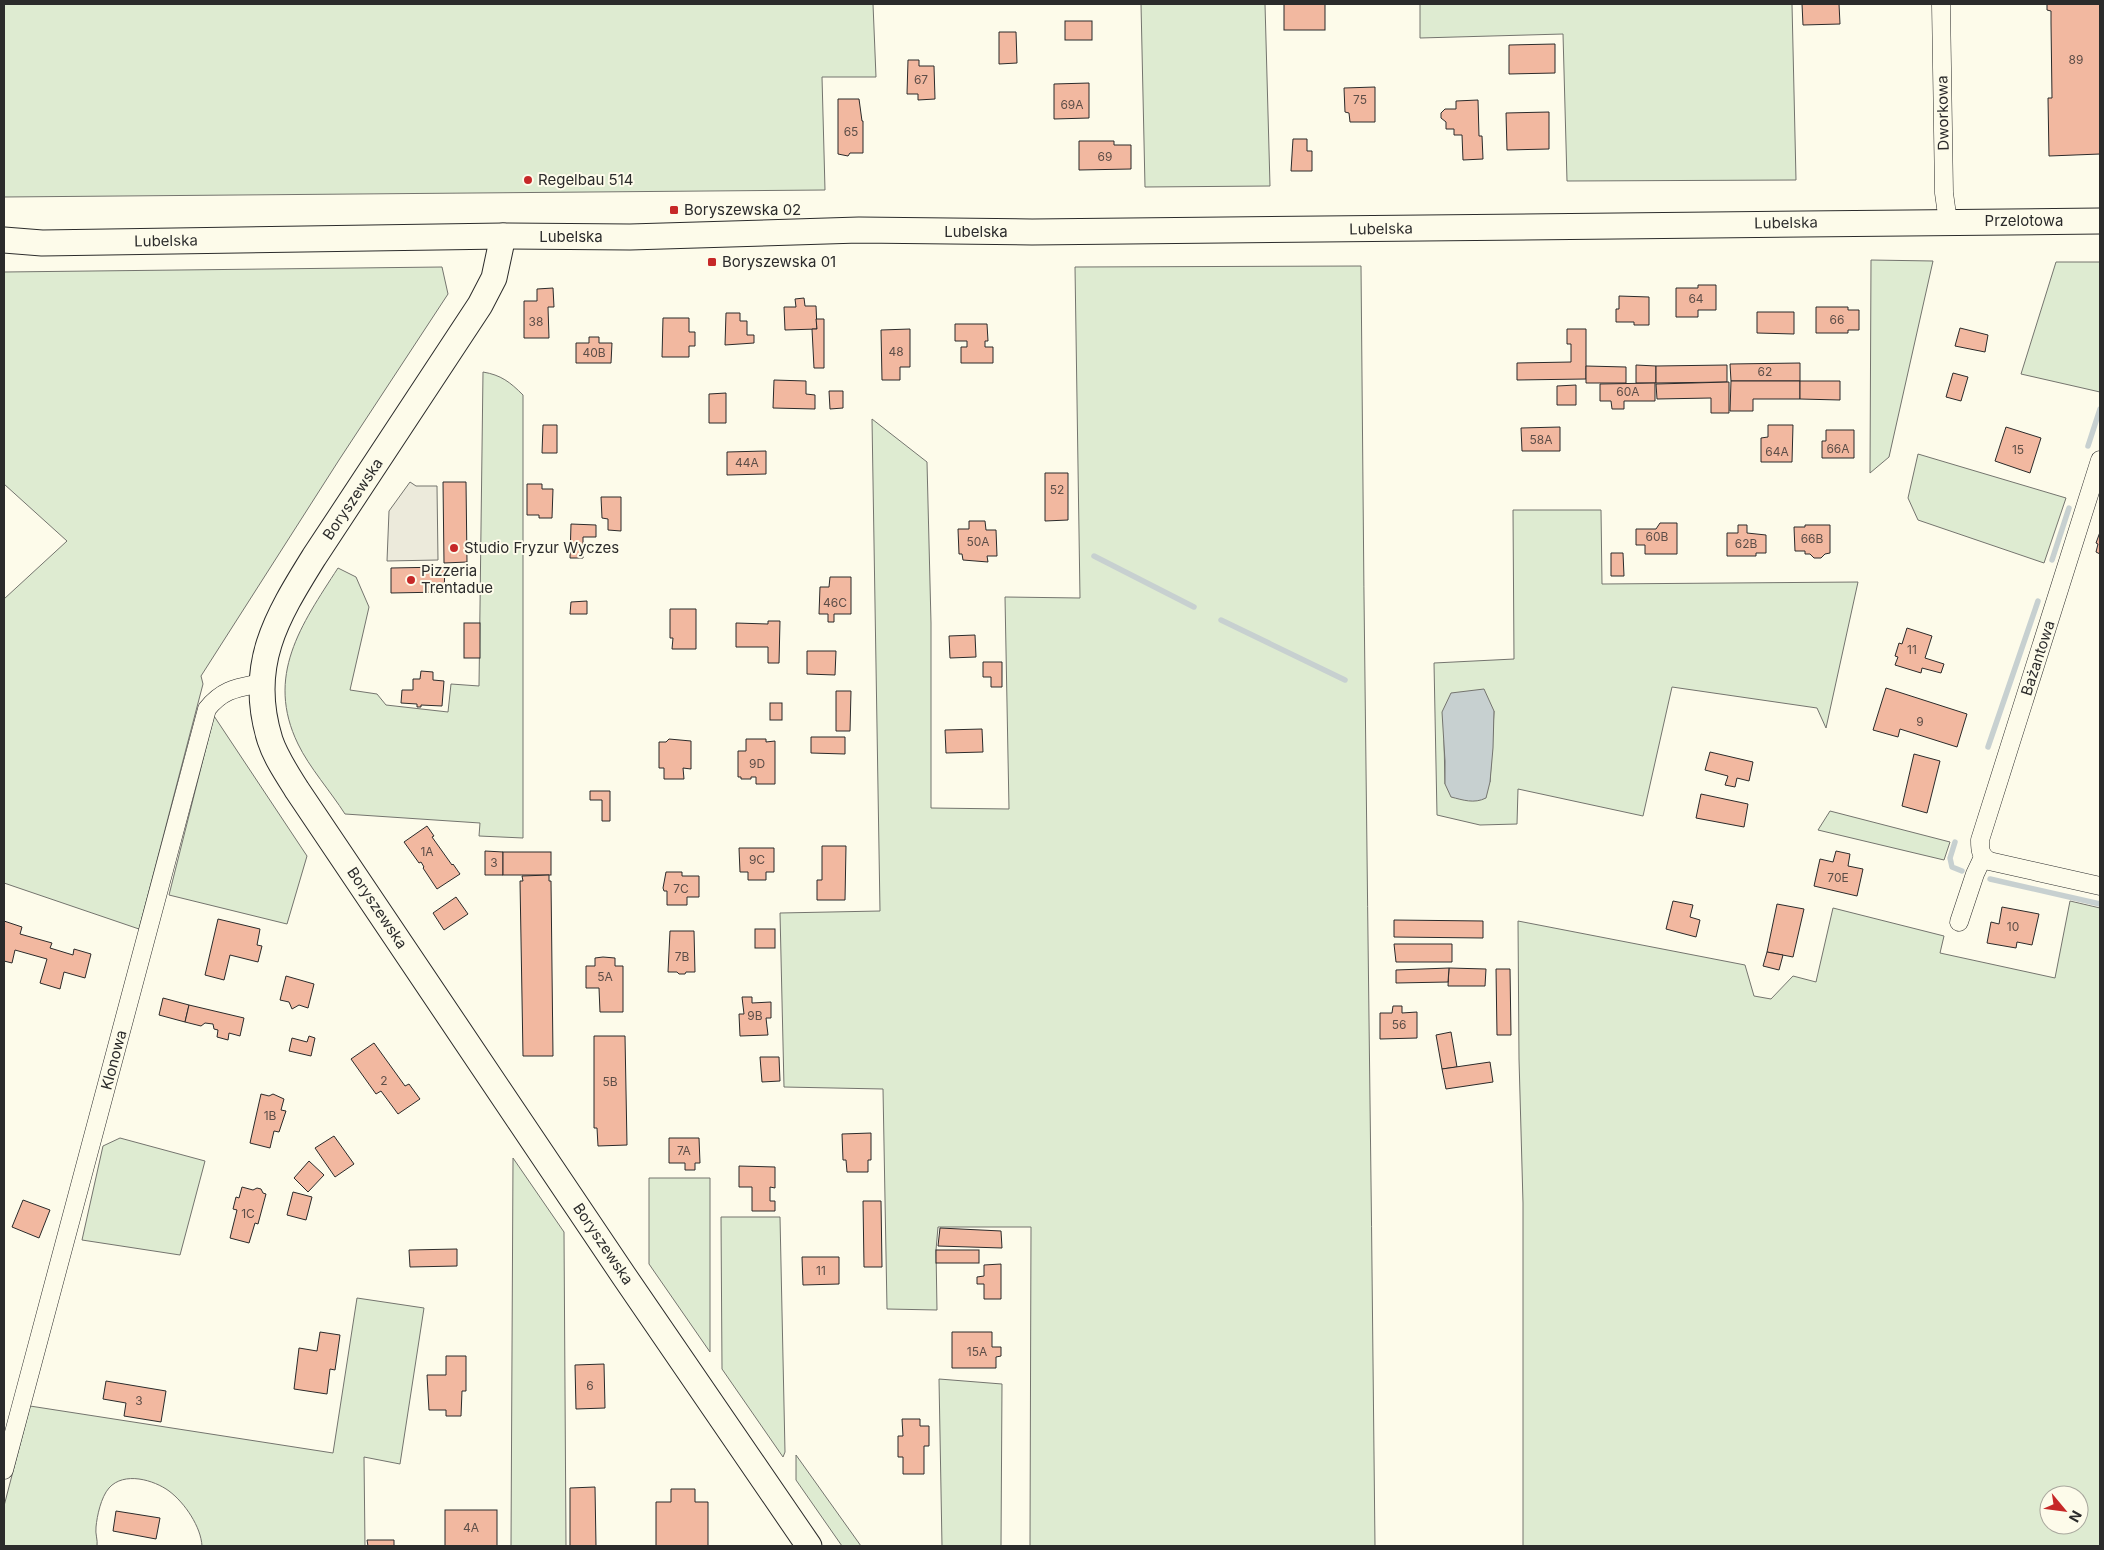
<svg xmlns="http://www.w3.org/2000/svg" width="2104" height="1550" font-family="Inter,sans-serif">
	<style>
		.green { fill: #deebd1; stroke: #74746e; fill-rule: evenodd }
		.parking { fill: #eceadb; stroke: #74746e }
		.water { fill: #c7d0d0; stroke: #74746e }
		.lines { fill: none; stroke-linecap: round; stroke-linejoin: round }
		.stream { stroke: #c7d0d0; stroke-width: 5.5 }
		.building { fill: #f2b8a0; stroke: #2b2b2b }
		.street-casing { stroke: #2b2b2b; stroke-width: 19 }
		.secondary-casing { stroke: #2b2b2b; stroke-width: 27 }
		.street { stroke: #fdfbea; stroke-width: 18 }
		.secondary { stroke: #fdfbea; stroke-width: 25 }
		.poi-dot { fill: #c62828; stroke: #fdfbea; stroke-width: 2 }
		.labels { text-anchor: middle; stroke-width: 4; stroke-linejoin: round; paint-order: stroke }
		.number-label { font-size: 12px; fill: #5d4e48 }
		.street-label { font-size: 15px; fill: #2b2b2b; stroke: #fdfbea }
		.poi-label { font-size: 15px; fill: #2b2b2b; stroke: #fdfbea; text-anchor: start }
	</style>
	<rect width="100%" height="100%" fill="#fdfbea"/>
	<g class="green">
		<polygon points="4,4 873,4 876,77 822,77 825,190 4,197"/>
		<polygon points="1141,4 1265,4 1270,186 1145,187"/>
		<polygon points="1420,4 1792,4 1796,180 1567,181 1563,34 1420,38"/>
		<polygon points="1871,260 1933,261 1889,457 1870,473"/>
		<polygon points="2056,262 2100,262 2100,392 2021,374"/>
		<path d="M1361 266C1364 693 1371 1120 1375 1546H1030L1031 1227H938L936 1250 937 1310 887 1309 883 1089 784 1087 780 913 880 911 872 419 927 462 931 623V808L1009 809 1005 597 1080 598 1075 267Z"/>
		<polygon points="442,267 448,294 339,460 201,676 203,684 139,929 4,883 4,599 67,541 4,484 4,272"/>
		<path d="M483 372C501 375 510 382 523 395V838L479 836 480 823 345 814C331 792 309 767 298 744 265 676 301 625 338 568L356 577 369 607 350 690 377 694 386 705 448 712 451 684 479 686Z"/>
		<polygon points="1918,454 2066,498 2044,563 1918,520 1908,498"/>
		<path d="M1513 510H1601L1602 584 1858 582 1826 728 1817 708 1672 687 1643 816 1518 789 1517 824 1480 825 1437 815 1434 663 1514 659ZM1494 711 1490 782 1445 784 1444 740Z"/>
		<polygon points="214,716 307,856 287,924 169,895"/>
		<polygon points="1830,811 1950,842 1944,860 1818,830"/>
		<path d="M2070 901 2100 908V1546H1523V1203L1519 1059 1518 921 1745 965 1754 996 1771 999 1793 976 1816 982 1833 908 1944 936 1940 953 2055 978ZM2049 1495H2079V1525H2049Z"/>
		<polygon points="120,1138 205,1161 180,1255 82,1240 103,1146"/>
		<polygon points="513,1158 564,1232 566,1546 511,1546"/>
		<polygon points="649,1178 710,1178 710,1352 649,1264"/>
		<polygon points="721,1217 780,1217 785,1452 783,1457 722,1369"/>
		<path d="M357 1298 424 1308 400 1464 364 1457 365 1546H202C201 1527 185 1503 169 1491 154 1480 124 1471 109 1488 101 1497 97 1516 96 1527 95 1534 98 1540 97 1546H4V1506L30 1406 333 1453Z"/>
		<polygon points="939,1379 1002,1384 1001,1546 942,1546"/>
		<polygon points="796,1455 861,1546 842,1546 796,1480"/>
	</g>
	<polygon class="parking" points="410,482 416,486 437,486 438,560 387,561 389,511"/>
	<path class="water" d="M1484 689 1494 711 1493 748 1490 782 1486 798C1474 804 1463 800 1451 797L1445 784V761L1442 712 1451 693Z"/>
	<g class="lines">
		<g class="stream">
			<polyline points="2088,446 2100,409"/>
			<polyline points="1094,556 1194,607"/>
			<polyline points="2052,560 2069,508"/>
			<polyline points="1221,620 1345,680"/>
			<polyline points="1988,747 2038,601"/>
			<polyline points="1955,842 1950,858 1952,867 1962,871"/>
			<polyline points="1990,879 2100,904"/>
		</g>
	</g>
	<g class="building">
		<rect x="1284" y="4" width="41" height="26"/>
		<polygon points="1802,4 1839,4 1840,24 1803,25"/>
		<polygon points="2047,4 2100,4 2100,154 2049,156 2048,98 2052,98 2051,23 2051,11 2047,10"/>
		<rect x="1065" y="21" width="27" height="19"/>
		<polygon points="999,32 1016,32 1017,63 999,64"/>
		<polygon points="1555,44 1555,73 1509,74 1509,45"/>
		<polygon points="908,60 919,60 919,66 934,66 935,99 918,100 918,94 907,94"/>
		<polygon points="1089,83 1089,118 1054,119 1054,84"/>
		<polygon points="1375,87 1375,122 1350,122 1349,113 1345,112 1344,88"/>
		<polygon points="838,99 859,99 862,121 863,121 863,153 850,153 848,156 838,154"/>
		<polygon points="1478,100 1479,136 1482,136 1483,159 1463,160 1462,135 1454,135 1454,129 1446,129 1446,122 1441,118 1441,113 1445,109 1456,109 1456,101"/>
		<polygon points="1549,112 1549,149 1507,150 1506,113"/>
		<polygon points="1293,139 1307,139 1307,151 1312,151 1312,171 1291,171"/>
		<polygon points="1079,141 1114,141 1114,145 1131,145 1131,169 1079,170"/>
		<polygon points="1698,285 1716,285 1716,310 1698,310 1698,317 1676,317 1676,288 1698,288"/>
		<polygon points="553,288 554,307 548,307 549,338 524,338 524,301 537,301 537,289"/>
		<polygon points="1619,296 1649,297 1649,325 1634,325 1634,322 1616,322 1616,309 1619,309"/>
		<polygon points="804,298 805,306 816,306 817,329 785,330 784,307 796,307 795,299"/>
		<polygon points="1816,307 1848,307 1848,310 1859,310 1859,330 1848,330 1848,333 1816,333"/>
		<polygon points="1757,312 1794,312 1794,334 1757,333"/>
		<polygon points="726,313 740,313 740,321 747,321 747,335 754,335 754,343 725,345"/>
		<polygon points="663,318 689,318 689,332 695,332 695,346 689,346 689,357 662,357"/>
		<polygon points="816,319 824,319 824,368 814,368 812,329 817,329"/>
		<polygon points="955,324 987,324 988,341 985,341 985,347 993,347 993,363 961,363 961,347 967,347 967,341 955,341"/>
		<polygon points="1960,328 1988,335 1985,352 1955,346"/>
		<polygon points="910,329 910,367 900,367 900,380 882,380 881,330"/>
		<polygon points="1567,329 1586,329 1586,379 1517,380 1517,363 1571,362 1571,344 1567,344"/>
		<polygon points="589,337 599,337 599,343 612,343 611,363 576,363 576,343 589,343"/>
		<polygon points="1800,363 1800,381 1731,381 1730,364"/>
		<polygon points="1636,365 1656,366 1656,383 1636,383"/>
		<polygon points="1727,365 1727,382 1656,383 1656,366"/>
		<polygon points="1586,366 1626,367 1626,383 1586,383"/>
		<polygon points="1953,373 1968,377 1961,401 1946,397"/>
		<polygon points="774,380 806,381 806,394 815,395 815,409 773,408"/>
		<polygon points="1731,381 1800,381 1800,399 1753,399 1753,411 1730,411"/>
		<polygon points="1800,381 1840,381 1840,400 1800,399"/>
		<polygon points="1729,382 1729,413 1711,413 1711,398 1657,399 1656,384"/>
		<polygon points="1655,383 1655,401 1624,401 1624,409 1612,409 1611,401 1600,401 1600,384"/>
		<polygon points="1576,385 1576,405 1557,405 1557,386"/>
		<polygon points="829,391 843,391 843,408 830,409"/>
		<polygon points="726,393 726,423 709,423 709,394"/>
		<polygon points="543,425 557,425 557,453 542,453"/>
		<polygon points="1768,425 1793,425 1792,462 1761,462 1761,438 1768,437"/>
		<polygon points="1560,427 1560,451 1522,451 1521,428"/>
		<polygon points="2006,427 2041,438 2030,473 1995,461"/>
		<polygon points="1826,430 1854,430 1854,458 1822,458 1822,441 1826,441"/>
		<polygon points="766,451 766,474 727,475 727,452"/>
		<polygon points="1045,473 1068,473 1068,520 1045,521"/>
		<polygon points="443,482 466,482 467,562 444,563"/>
		<polygon points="527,484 542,484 542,489 553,489 552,518 539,518 539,515 527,515"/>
		<polygon points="601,497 621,497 621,531 608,530 608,519 602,518"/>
		<polygon points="969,521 985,521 986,530 996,530 997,556 987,556 988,562 963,560 962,554 959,554 958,529 969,529"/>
		<polygon points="1660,523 1677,523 1677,554 1645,554 1645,545 1636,545 1636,529 1656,529"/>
		<polygon points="571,524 596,525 596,537 583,537 583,558 570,558"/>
		<polygon points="1738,525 1747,525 1747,533 1766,535 1766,553 1756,553 1756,556 1727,556 1727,533 1738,533"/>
		<polygon points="1805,525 1830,525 1830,553 1825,554 1821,558 1814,558 1810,554 1805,554 1805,551 1795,551 1794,527 1805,527"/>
		<polygon points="2100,532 2100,554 2096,552 2098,544 2096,543"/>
		<polygon points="1611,553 1623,553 1624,576 1611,576"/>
		<polygon points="445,567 444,592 391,593 391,568"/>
		<polygon points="830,577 851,577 851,614 834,614 834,622 828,622 828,614 819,614 820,587 829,587"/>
		<polygon points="587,601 587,614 570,614 571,602"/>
		<polygon points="670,609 696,609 696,649 672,649 673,638 670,638"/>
		<polygon points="768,621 780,621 779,663 768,663 768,647 736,647 736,623 768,624"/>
		<rect x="464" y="623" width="16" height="35"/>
		<polygon points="1907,628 1932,636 1925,658 1944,664 1941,673 1922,668 1921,673 1895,665 1898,657 1895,656 1899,643 1902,644"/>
		<polygon points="975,635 976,657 950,658 949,636"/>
		<polygon points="807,651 836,651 835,675 807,674"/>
		<polygon points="983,662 1002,662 1002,687 991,687 991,677 983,677"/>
		<polygon points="421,671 433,672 433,680 444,681 442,706 421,705 421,707 417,707 417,704 401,703 402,690 413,690 413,679 420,679"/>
		<polygon points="1886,688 1967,714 1957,747 1900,729 1898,737 1873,730"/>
		<polygon points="836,691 851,691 850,731 836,731"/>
		<rect x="770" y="703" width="12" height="17"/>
		<polygon points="982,729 983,752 946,753 945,730"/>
		<polygon points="811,737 845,737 845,754 811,753"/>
		<polygon points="669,739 691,741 691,769 683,768 684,779 664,779 664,768 659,768 659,742 666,742"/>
		<polygon points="746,739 766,739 766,742 775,741 775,784 756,784 756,777 751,777 751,779 741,779 741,777 738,777 738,751 746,751"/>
		<polygon points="1710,752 1753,762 1749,781 1737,778 1735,787 1725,785 1728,776 1705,770"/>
		<polygon points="1914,754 1940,761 1927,813 1902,806"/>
		<polygon points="590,791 610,791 610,821 602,821 602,800 590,800"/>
		<polygon points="1701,794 1748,804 1744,827 1696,818"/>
		<polygon points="427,826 434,836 432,837 452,865 453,864 460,874 437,889 423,868 424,867 421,862 419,863 404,842"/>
		<polygon points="822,846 846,846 845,900 817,900 817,880 822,880"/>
		<polygon points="739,848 774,848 774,872 766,872 766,880 748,880 748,872 740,872"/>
		<polygon points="485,851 503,852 503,875 485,875"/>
		<polygon points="1836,851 1850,854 1848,866 1863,869 1857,896 1814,886 1820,859 1833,862"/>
		<rect x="503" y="852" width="48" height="23"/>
		<polygon points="666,872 682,872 682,876 699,876 699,897 687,897 687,905 667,905 667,891 664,891 663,888"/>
		<polygon points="549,875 549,881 551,881 553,1056 523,1056 520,881 523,881 522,876"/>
		<polygon points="456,897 468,914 444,930 433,913"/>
		<polygon points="1673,901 1693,905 1690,917 1700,920 1696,937 1666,929"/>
		<polygon points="1777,904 1804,909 1793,957 1767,952"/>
		<polygon points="2002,907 2039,914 2032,945 2017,942 2016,948 1987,943 1991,922 1999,924"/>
		<polygon points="218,919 260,929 257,945 262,946 258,962 230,955 224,980 205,975"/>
		<polygon points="1394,920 1483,921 1483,938 1394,937"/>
		<polygon points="4,921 22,927 20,934 52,943 50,948 73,955 74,949 91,954 85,978 64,972 60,989 40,983 47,959 15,950 12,963 4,961"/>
		<rect x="755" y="929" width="20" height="19"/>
		<polygon points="670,931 694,931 695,972 686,972 685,974 679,974 677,972 668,972"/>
		<polygon points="1394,944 1452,944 1452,962 1396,962"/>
		<polygon points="1767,952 1783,955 1779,970 1763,966"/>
		<polygon points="603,957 615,958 615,966 623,966 623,1012 600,1012 599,988 586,988 586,966 595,966 595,958"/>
		<polygon points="1449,968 1486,969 1485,986 1448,986"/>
		<polygon points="1449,968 1448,982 1396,983 1396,970"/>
		<polygon points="1496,969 1510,969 1511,1035 1497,1035"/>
		<polygon points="286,976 314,984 308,1008 299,1005 292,1009 289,1002 280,1000"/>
		<polygon points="742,997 752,997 752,1003 771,1002 771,1018 766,1018 768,1035 740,1036 739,1014 744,1014"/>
		<polygon points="163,998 189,1005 185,1022 159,1015"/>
		<polygon points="189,1005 244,1018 240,1036 229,1033 228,1040 217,1037 218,1030 214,1029 213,1024 205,1023 201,1026 185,1022"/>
		<polygon points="1393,1006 1402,1006 1402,1013 1417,1012 1417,1038 1380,1039 1380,1013 1392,1013"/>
		<polygon points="1451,1032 1457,1067 1442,1069 1436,1035"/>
		<polygon points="309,1036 315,1038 311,1056 289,1051 292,1038 307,1042"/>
		<polygon points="594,1036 625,1036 627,1145 598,1146 597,1128 594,1128"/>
		<polygon points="374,1043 405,1086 409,1084 420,1099 398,1114 381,1091 376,1094 351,1059"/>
		<polygon points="760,1057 779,1057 780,1081 762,1082"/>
		<polygon points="1490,1062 1493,1082 1446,1089 1442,1069"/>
		<polygon points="261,1094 269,1096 273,1094 284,1099 281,1110 286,1111 279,1132 274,1131 270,1148 250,1143"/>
		<polygon points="871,1133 871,1160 868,1160 868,1172 847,1172 846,1160 843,1160 842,1134"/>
		<polygon points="334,1136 354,1164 335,1177 315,1148"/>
		<polygon points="669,1138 699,1138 700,1163 695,1163 695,1170 685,1170 685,1163 669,1163"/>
		<polygon points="309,1161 324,1175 308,1192 294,1178"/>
		<polygon points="739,1166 775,1167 775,1188 770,1187 770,1201 775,1201 775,1211 752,1211 752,1187 739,1187"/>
		<polygon points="242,1187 253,1190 257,1188 261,1189 263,1193 266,1194 258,1224 255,1223 249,1243 230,1238 237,1210 233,1209 236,1197 239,1198"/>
		<polygon points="293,1192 312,1197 306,1220 287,1215"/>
		<polygon points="23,1200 50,1210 39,1238 12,1227"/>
		<polygon points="863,1201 881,1201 882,1267 864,1267"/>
		<polygon points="940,1228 1001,1231 1002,1248 938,1246"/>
		<polygon points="457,1249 457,1266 410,1267 409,1250"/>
		<rect x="936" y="1250" width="43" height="13"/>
		<polygon points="802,1257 839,1257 839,1284 803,1285"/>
		<polygon points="1001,1264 1001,1299 984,1299 984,1284 977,1284 977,1277 984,1276 984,1265"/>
		<polygon points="320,1332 340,1335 335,1370 330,1369 327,1394 294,1389 299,1348 317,1351"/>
		<polygon points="952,1332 992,1332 992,1347 1001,1347 1001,1356 996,1357 996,1368 952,1368"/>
		<polygon points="446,1356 466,1356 466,1391 462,1391 461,1416 446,1416 446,1410 429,1410 427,1375 446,1375"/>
		<polygon points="604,1364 605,1408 576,1409 575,1365"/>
		<polygon points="106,1381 166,1391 161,1422 124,1416 126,1403 103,1399"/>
		<polygon points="902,1419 920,1419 920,1426 929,1426 929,1446 924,1446 924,1474 903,1474 903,1457 898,1457 898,1436 903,1436"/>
		<polygon points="595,1487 596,1546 570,1546 570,1488"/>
		<polygon points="671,1489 695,1489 695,1502 708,1502 708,1546 656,1546 656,1502 671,1502"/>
		<rect x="445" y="1510" width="52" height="36"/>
		<polygon points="116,1511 160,1518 156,1539 113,1531"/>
		<polygon points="367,1540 394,1540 394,1546 368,1546"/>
	</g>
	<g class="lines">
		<defs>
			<g id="street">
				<polyline points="1941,4 1944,193 1948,222"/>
				<path d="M2100 460 1980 840C1980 850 1980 855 1989 861L2100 886"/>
				<polyline points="1959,922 1975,874 1983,857"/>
				<path d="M4 1470 207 709C223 689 237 688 261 683"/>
			</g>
			<g id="secondary">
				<path d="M503 236 494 278 480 305 314 557C276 618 247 666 270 740 276 758 287 774 297 790L624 1276 809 1546"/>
				<polyline points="4,240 42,243 503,236 630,237 859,230 1032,232 2100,221"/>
			</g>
		</defs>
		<use href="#street" class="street-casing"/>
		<use href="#secondary" class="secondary-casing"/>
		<use href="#street" class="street"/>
		<use href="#secondary" class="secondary"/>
	</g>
	<g class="poi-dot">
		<circle cx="528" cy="180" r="5"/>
		<rect x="669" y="205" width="10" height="10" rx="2.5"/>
		<rect x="707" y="257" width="10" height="10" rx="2.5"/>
		<circle cx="454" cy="548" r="5"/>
		<circle cx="411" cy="580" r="5"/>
	</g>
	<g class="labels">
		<g class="number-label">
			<text x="2076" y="64">89</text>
			<text x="921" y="84">67</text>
			<text x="1360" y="104">75</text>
			<text x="1072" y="109">69A</text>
			<text x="851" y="136">65</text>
			<text x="1105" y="161">69</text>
			<text x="1696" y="303">64</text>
			<text x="1837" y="324">66</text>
			<text x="536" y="326">38</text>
			<text x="896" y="356">48</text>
			<text x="594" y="357">40B</text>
			<text x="1765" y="376">62</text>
			<text x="1628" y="396">60A</text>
			<text x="1541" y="444">58A</text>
			<text x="1838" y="453">66A</text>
			<text x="2018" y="454">15</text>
			<text x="1777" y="456">64A</text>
			<text x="747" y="467">44A</text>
			<text x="1057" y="494">52</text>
			<text x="1657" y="541">60B</text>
			<text x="1812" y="543">66B</text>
			<text x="978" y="546">50A</text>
			<text x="1746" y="548">62B</text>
			<text x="835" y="607">46C</text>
			<text x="1912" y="654">11</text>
			<text x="1920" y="726">9</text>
			<text x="757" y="768">9D</text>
			<text x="427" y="856">1A</text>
			<text x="757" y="864">9C</text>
			<text x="494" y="867">3</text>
			<text x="1838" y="882">70E</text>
			<text x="681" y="893">7C</text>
			<text x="2013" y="931">10</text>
			<text x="682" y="961">7B</text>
			<text x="605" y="981">5A</text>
			<text x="755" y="1020">9B</text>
			<text x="1399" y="1029">56</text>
			<text x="384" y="1085">2</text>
			<text x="610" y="1086">5B</text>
			<text x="270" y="1120">1B</text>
			<text x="684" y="1155">7A</text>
			<text x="248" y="1218">1C</text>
			<text x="821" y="1275">11</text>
			<text x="977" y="1356">15A</text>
			<text x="590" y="1390">6</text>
			<text x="139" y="1405">3</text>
			<text x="471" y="1532">4A</text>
		</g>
		<g class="street-label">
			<text transform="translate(1943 113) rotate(-91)" y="5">Dworkowa</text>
			<text x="2024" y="226">Przelotowa</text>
			<text transform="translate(1786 223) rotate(-1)" y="5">Lubelska</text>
			<text transform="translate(1381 229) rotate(-1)" y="5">Lubelska</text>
			<text x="976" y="237">Lubelska</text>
			<text x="571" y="242">Lubelska</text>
			<text transform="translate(166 241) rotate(-1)" y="5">Lubelska</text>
			<text transform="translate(353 499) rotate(-56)" y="5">Boryszewska</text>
			<text transform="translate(2038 658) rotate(-72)" y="5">Bażantowa</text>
			<text transform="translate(377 908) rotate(56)" y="5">Boryszewska</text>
			<text transform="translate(114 1060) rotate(-75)" y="5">Klonowa</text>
			<text transform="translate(603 1244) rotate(56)" y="5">Boryszewska</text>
		</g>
		<g class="poi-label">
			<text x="538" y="185">Regelbau 514</text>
			<text x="684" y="215">Boryszewska 02</text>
			<text x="722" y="267">Boryszewska 01</text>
			<text x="464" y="553">Studio Fryzur Wyczes</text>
			<text x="421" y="576">Pizzeria<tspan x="421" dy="17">Trentadue</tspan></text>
		</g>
	</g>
	<rect width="2104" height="1550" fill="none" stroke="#2b2b2b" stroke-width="10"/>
	<g transform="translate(2064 1510) rotate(119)"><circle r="24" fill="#fdfbea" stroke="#a9a89e"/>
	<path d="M0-4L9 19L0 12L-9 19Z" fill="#c62828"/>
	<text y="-8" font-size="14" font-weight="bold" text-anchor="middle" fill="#2b2b2b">N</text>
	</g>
</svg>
